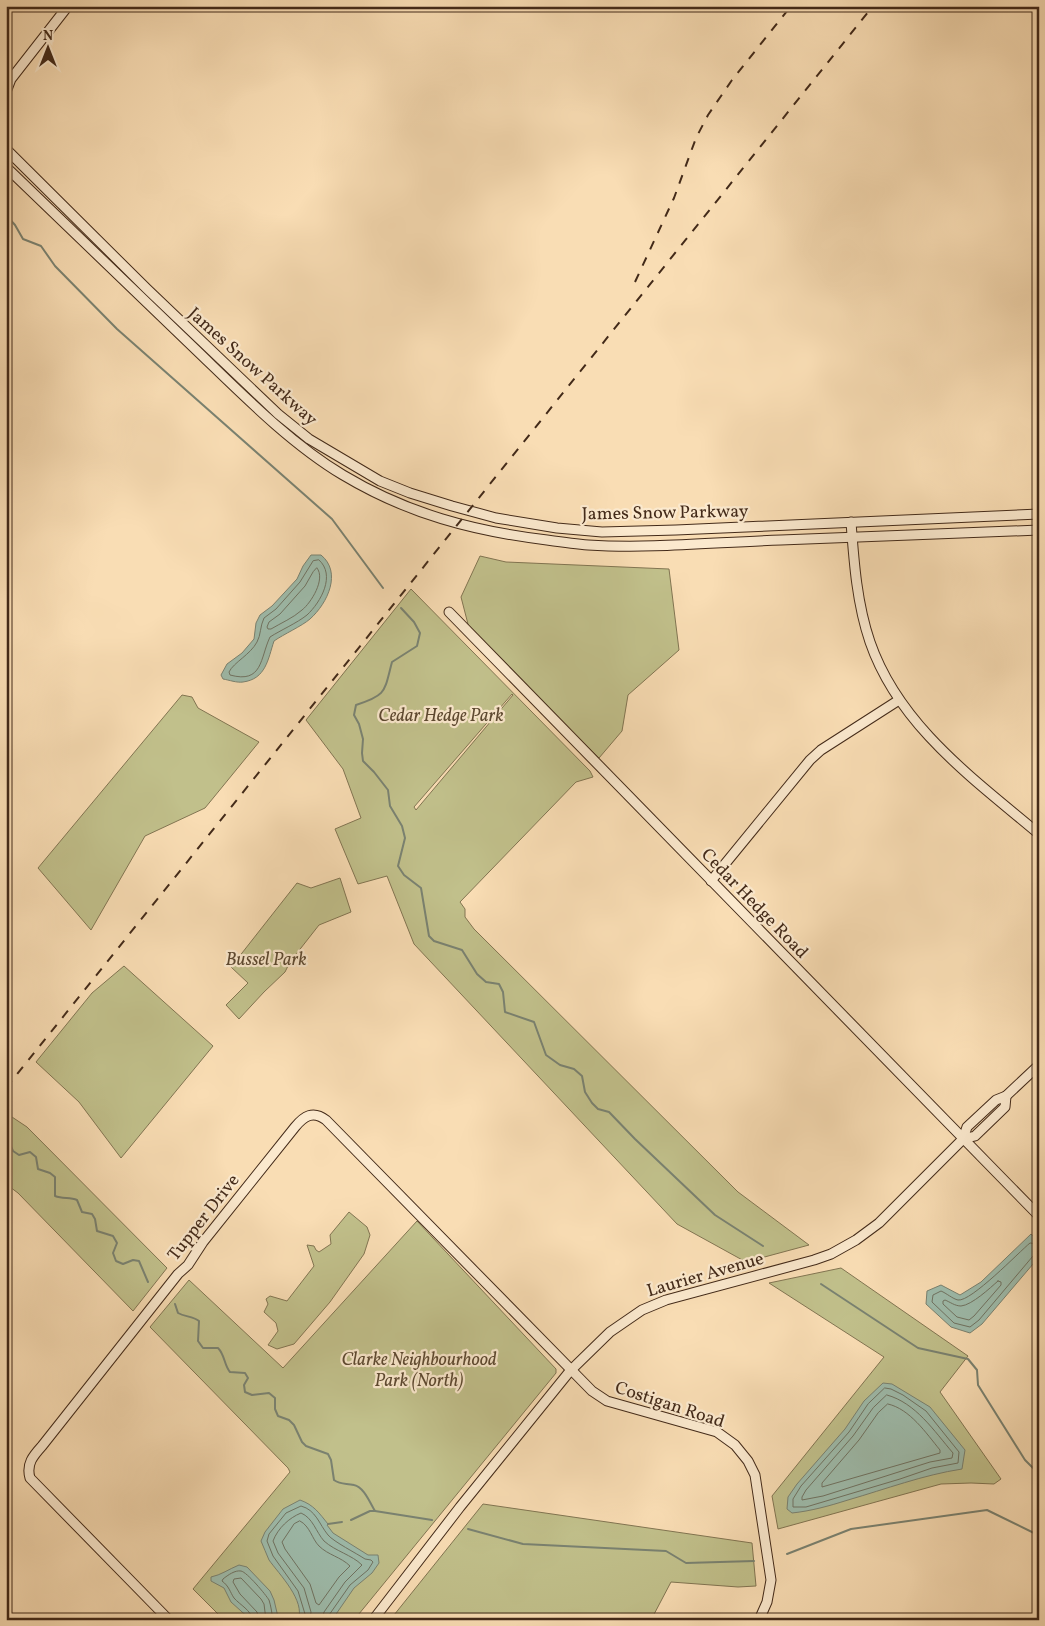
<svg xmlns="http://www.w3.org/2000/svg" width="1045" height="1626" font-family="Vollkorn,serif">
	<style>
		.green { fill: #c1c08b; stroke: #827552; fill-rule: evenodd }
		.water { fill: #9ebcac; stroke: #7a8271 }
		.lines { fill: none; stroke-linecap: round; stroke-linejoin: round }
		.shore { stroke: #707362; stroke-width: 1 }
		.stream { stroke: #7a8271; stroke-width: 2 }
		.secondary-casing { stroke: #432a19; stroke-width: 11 }
		.secondary { stroke: #fbe9ce; stroke-width: 9 }
		.rail { stroke: #432a19; stroke-width: 2; stroke-dasharray: 9 9; stroke-linecap: butt }
		.labels { text-anchor: middle; stroke-width: 4.5; stroke-linejoin: round; paint-order: stroke }
		.street-label { font-size: 18px; fill: #432a19; stroke: #fbe9ce }
		.park-label { font-size: 18px; font-style: italic; fill: #5c4830; stroke: #fbe9ce }
	</style>
	<rect width="100%" height="100%" fill="#f9ddb4"/>
	<filter id="stains"><feTurbulence type="fractalNoise" baseFrequency=".004" numOctaves="4"/><feColorMatrix values="0 0 0 0 .2 0 0 0 0 .09 0 0 0 0 .02 0 0 0 .5 -.17"/></filter>
	<radialGradient id="worn" r=".72"><stop offset=".6" stop-color="#630" stop-opacity="0"/><stop offset="1" stop-color="#630" stop-opacity=".3"/></radialGradient>
	<g class="green">
		<polygon points="480,556 506,562 669,569 679,650 628,695 622,731 599,758 469,628 461,597"/>
		<path d="M411 589 590 771 593 777 576 782 460 902 465 909V917L474 929 738 1192 809 1245 746 1262 677 1224 414 944 387 876 358 884 335 829 361 818 343 769 306 720ZM512 694 513 695 416 810 414 807Z"/>
		<polygon points="182,695 192,697 198,708 259,742 205,808 145,836 91,930 38,868"/>
		<polygon points="340,878 351,912 319,925 290,962 285,972 264,992 239,1019 226,1005 248,983 231,967 297,883 311,888"/>
		<polygon points="124,966 213,1046 121,1158 79,1102 36,1062 92,993"/>
		<polygon points="6,1113 27,1127 167,1268 133,1311 18,1193 6,1184"/>
		<polygon points="349,1212 367,1227 370,1235 364,1254 330,1302 294,1344 277,1349 268,1345 278,1331 276,1323 264,1312 268,1304 266,1299 270,1296 287,1301 314,1266 307,1245 314,1246 316,1250 319,1252 331,1244 330,1235"/>
		<polygon points="417,1221 556,1369 556,1373 354,1620 224,1620 193,1589 290,1472 288,1468 150,1327 189,1280 283,1368"/>
		<polygon points="841,1268 968,1356 940,1392 1001,1479 994,1484 971,1483 941,1484 778,1529 772,1496 884,1357 769,1283"/>
		<polygon points="483,1504 752,1543 756,1586 738,1587 671,1582 651,1620 390,1620"/>
	</g>
	<g class="water">
		<path d="M311 555H321C342 572 328 603 310 619 302 626 284 634 274 641 268 659 266 679 243 682 237 683 229 680 223 679L221 675 227 664 242 653 254 639 256 623 260 615 272 606 297 579 303 566Z"/>
		<polygon points="1031,1234 1039,1241 1039,1257 982,1324 970,1333 951,1327 926,1304 927,1291 941,1285 960,1295 981,1282"/>
		<path d="M883 1383 892 1384 930 1407 965 1450 962 1469C923 1475 886 1489 848 1500 829 1506 811 1511 792 1513L787 1509 788 1497 797 1484 845 1429 864 1401Z"/>
		<path d="M300 1500C314 1505 319 1513 328 1524L327 1525 333 1533 368 1555H378L379 1563 372 1573 354 1588 332 1620H298C306 1601 279 1574 269 1560 266 1554 264 1547 261 1541L265 1532 283 1509Z"/>
		<path d="M239 1565 247 1567 270 1591 274 1600 278 1617 277 1620H251L231 1602 224 1588 211 1581V1577C221 1575 229 1569 239 1565Z"/>
	</g>
	<g class="lines">
		<g class="shore">
			<path d="M319 560C336 575 321 602 307 615 297 623 281 630 270 637 260 658 263 684 230 675L229 672C234 662 250 655 257 642 261 635 260 626 264 618L276 609 300 582 313 561Z"/>
			<path d="M317 568C326 579 311 603 302 610 293 618 281 623 271 629H268L267 627 269 622 280 614 305 586 313 572Z"/>
			<path d="M1039 1244 1030 1243C1019 1252 971 1302 958 1300 953 1299 946 1293 941 1291L933 1295 932 1302 954 1323 970 1327 979 1320 1033 1256 1039 1254"/>
			<path d="M998 1281 1001 1282V1285L974 1316 969 1320 957 1317 943 1304V1301L945 1300C950 1302 955 1306 961 1306 972 1305 990 1288 998 1281Z"/>
			<polygon points="885,1388 891,1389 903,1395 926,1411 959,1452 958,1463 932,1468 900,1479 806,1507 793,1507 793,1499 801,1486 849,1432 868,1404"/>
			<path d="M887 1395C916 1403 934 1431 953 1453L952 1458 930 1462 823 1496 802 1500V1497L806 1490 853 1436 873 1408Z"/>
			<path d="M888 1404C910 1409 926 1433 940 1450V1453L822 1487V1483L859 1440 878 1413Z"/>
			<path d="M300 1521C310 1526 312 1539 319 1546 328 1555 341 1557 350 1566L339 1577 319 1605 316 1603 310 1584 285 1549 282 1542 294 1524Z"/>
			<path d="M253 1620C251 1610 240 1605 234 1598 230 1592 229 1586 222 1581L223 1579C228 1575 235 1570 241 1571 247 1572 266 1595 269 1600 271 1606 272 1614 273 1620"/>
			<polyline points="259,1620 257,1612 240,1594 233,1582 234,1579 241,1578 261,1599 264,1604 266,1620"/>
			<path d="M303 1620 305 1614 298 1591 273 1556 267 1541 269 1534 286 1513 301 1506C316 1510 319 1524 328 1535 334 1542 356 1553 365 1559L371 1560 373 1562 368 1570 350 1585 329 1615 328 1620"/>
			<path d="M310 1620 311 1612 304 1588 278 1553 273 1541C278 1528 289 1518 301 1513 313 1518 316 1532 324 1541 335 1551 352 1555 362 1565L345 1582 324 1612 322 1620"/>
		</g>
		<g class="stream">
			<polyline points="6,215 15,225 23,239 41,246 55,266 117,329 332,519 383,588"/>
			<path d="M401 608 414 622 420 633 417 646 392 662C384 692 387 695 356 705L354 715 359 724 363 739 362 753 363 761 374 772 388 790 390 806 402 826 405 838 398 866 404 875 421 888 429 936 434 941 462 950 477 974 486 982 499 984 503 992 505 1012 534 1022 546 1055 560 1065 574 1069 582 1076 585 1092 592 1103 598 1109 609 1112 635 1139 715 1215 763 1246"/>
			<path d="M6 1141 9 1142 13 1151 19 1155 30 1152 36 1157 38 1169 50 1173 55 1177V1196C63 1199 70 1197 77 1200L82 1212 92 1214 95 1219 97 1231 113 1236 117 1243 113 1253 116 1261 123 1264 133 1260 139 1261 148 1282"/>
			<polyline points="821,1284 918,1348 968,1359 977,1370 978,1385 1025,1460 1039,1474"/>
			<path d="M175 1304 178 1313C185 1317 193 1316 199 1321L198 1341 203 1348H218C225 1355 224 1365 230 1372L245 1373 248 1378 244 1385 245 1392 252 1395 269 1393 275 1398V1409L278 1416 289 1420 294 1425 302 1442 306 1446 328 1454 331 1460 334 1480C341 1485 346 1483 354 1485 364 1487 370 1503 375 1511"/>
			<polyline points="351,1520 370,1511 375,1511 432,1520"/>
			<polyline points="328,1524 342,1522"/>
			<polyline points="468,1529 523,1544 666,1551 686,1563 754,1561"/>
			<polyline points="787,1554 851,1529 987,1510 1036,1534 1039,1532"/>
		</g>
		<defs>
			<g id="secondary">
				<polyline points="6,92 11,79 68,6"/>
				<polyline points="6,149 147,289 278,414 309,439 380,481 410,493 452,506 496,518 557,528 602,532 676,530 1039,514"/>
				<path d="M6 167C68 227 130 286 192 346 238 390 288 442 343 475 408 514 473 531 547 540 561 542 575 544 588 545 652 549 717 542 781 540 867 536 953 534 1039 530"/>
				<path d="M851 522C854 563 857 604 870 642 899 726 974 779 1039 834"/>
				<polyline points="449,612 1039,1216"/>
				<polyline points="711,881 810,760 821,750 899,700"/>
				<polyline points="963,1139 975,1136 1005,1107 1006,1096"/>
				<path d="M169 1620 30 1478C26 1464 33 1456 42 1446L178 1274 188 1265 203 1242 295 1127C304 1116 313 1110 326 1120L592 1391 607 1401 717 1432 735 1445 748 1461 755 1475 771 1580 767 1602 759 1620"/>
				<polyline points="373,1620 460,1507 570,1371 610,1332 642,1310 666,1300 814,1260 831,1254 856,1240 879,1223 963,1139 967,1127 996,1100 1006,1096 1039,1065"/>
			</g>
		</defs>
		<use href="#secondary" class="secondary-casing"/>
		<use href="#secondary" class="secondary"/>
		<g class="rail">
			<polyline points="635,282 674,198 696,138 708,115 732,80 791,6"/>
			<polyline points="6,1088 873,6"/>
		</g>
	</g>
	<g class="labels">
		<g class="street-label">
			<text transform="translate(253 366) rotate(42)" y="6">James Snow Parkway</text>
			<text transform="translate(665 512) rotate(-1)" y="6">James Snow Parkway</text>
			<text transform="translate(755 903) rotate(46)" y="6">Cedar Hedge Road</text>
			<text transform="translate(203 1217) rotate(-52)" y="6">Tupper Drive</text>
			<text transform="translate(705 1274) rotate(-16)" y="6">Laurier Avenue</text>
			<text transform="translate(670 1404) rotate(18)" y="6">Costigan Road</text>
		</g>
		<g class="park-label">
			<text x="441" y="721">Cedar Hedge Park</text>
			<text x="266" y="965">Bussel Park</text>
			<text x="419" y="1365">Clarke Neighbourhood<tspan x="419" dy="21">Park (North)</tspan></text>
		</g>
	</g>
	<rect width="1045" height="1626" fill="none" stroke="#f9ddb4" stroke-width="25"/>
	<rect x="8" y="8" width="1030" height="1611" fill="none" stroke="#432a19" stroke-width="2.5"/>
	<rect x="12" y="12" width="1020" height="1601" fill="none" stroke="#432a19"/>
	<g transform="translate(48 48)" stroke="#fbe9ce" stroke-width="4" paint-order="stroke">
	<path d="M0-4L9 19L0 12L-9 19Z" fill="#432a19"/>
	<text y="-8" font-size="14" font-weight="bold" text-anchor="middle" fill="#432a19">N</text>
	</g>
	<rect width="100%" height="100%" filter="url(#stains)"/>
	<rect width="100%" height="100%" fill="url(#worn)"/>
</svg>
